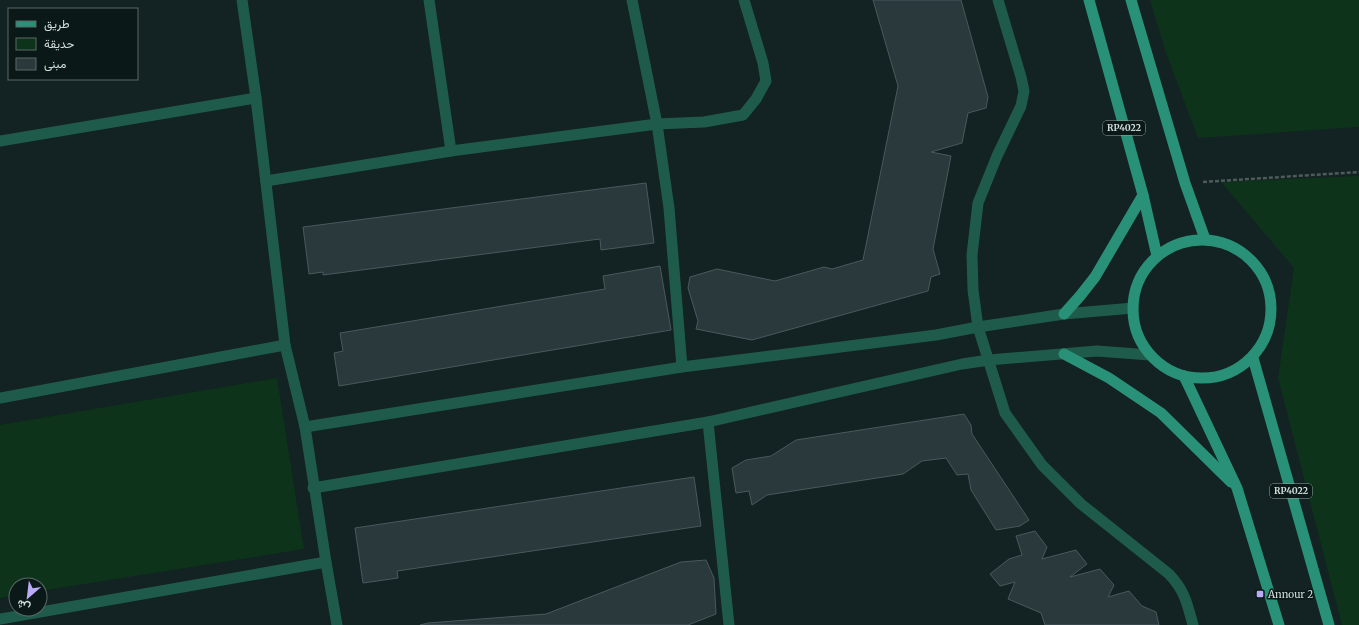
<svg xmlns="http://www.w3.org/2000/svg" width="1359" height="625" font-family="Merriweather,Vazirmatn,serif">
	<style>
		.green { fill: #0e331b }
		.building { fill: #29393c; stroke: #49595d }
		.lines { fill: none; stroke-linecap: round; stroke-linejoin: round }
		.path { stroke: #4d5b5a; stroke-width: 2.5; stroke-dasharray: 4 2; stroke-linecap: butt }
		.minor { stroke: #1f5b4b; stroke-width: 11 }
		.primary { stroke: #299177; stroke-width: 11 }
		.poi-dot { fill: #bbaaf6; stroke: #0a1918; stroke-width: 1.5 }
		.labels { text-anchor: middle; stroke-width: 3; stroke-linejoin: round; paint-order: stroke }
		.shield { fill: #0a1918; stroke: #97a3a2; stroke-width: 1 }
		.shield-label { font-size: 9px; font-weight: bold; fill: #d4dedd }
		.poi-label { font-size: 10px; fill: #d4dedd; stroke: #0a1918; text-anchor: start }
	</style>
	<rect width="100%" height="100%" fill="#132222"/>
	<g class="green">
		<polygon points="1150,0 1359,0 1359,127 1198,138 1165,50"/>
		<polygon points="1359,176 1359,625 1342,625 1278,378 1294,268 1221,182"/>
		<polygon points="277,378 304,549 40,591 40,585 16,585 16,595 0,598 0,425"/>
	</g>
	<g class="building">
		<polygon points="873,0 961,0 988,97 986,108 968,113 962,143 931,152 951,156 933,249 940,274 931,277 928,291 752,340 696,329 698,321 688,288 690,277 717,269 775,281 824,267 832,269 863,260 898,86"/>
		<polygon points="646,183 654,243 601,250 600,239 323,275 323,272 309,274 303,227"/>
		<polygon points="660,266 671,330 339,386 334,353 343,351 340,333 605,289 603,276"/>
		<polygon points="964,414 971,425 972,434 1029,520 1020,526 996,530 971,490 968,474 957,475 946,458 922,461 903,474 767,495 752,505 749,491 736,493 732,468 746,460 771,456 796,440"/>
		<polygon points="694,477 701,526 397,571 398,578 363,583 355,528"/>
		<polygon points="1035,531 1047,547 1042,559 1076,550 1087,564 1070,577 1100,569 1114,585 1108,597 1129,591 1142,606 1156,612 1159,625 1045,625 1041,613 1008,599 1015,582 1000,586 990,574 1009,559 1022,555 1016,536"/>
		<polygon points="706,560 714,578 716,614 688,625 420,625 428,623 546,614 681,562"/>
	</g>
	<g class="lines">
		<polyline class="path" points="1203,182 1359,172"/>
		<g class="minor">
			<polyline points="242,0 256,98 285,345 305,427 326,562 337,625"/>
			<polyline points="429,0 451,151"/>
			<polyline points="632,0 657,124 669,208 682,367"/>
			<path d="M998 0 1021 77 1024 91 1021 106 997 156 978 203 972 255 973 290 978 327 1005 413 1042 465 1081 504 1169 574C1185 591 1187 603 1193 625"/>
			<polyline points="0,141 256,98"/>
			<polyline points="266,181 451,151 657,124 704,122 743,115 756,99 766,81 763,63 744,0"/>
			<polyline points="0,398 285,345"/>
			<polyline points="708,422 729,625"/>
			<polyline points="305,427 682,367 936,335 978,327 1064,314 1133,308"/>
			<polyline points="313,488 708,422 962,364 989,360 1097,351 1150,355"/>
			<polyline points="0,619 326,562"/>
		</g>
		<g class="primary">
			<polyline points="1089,0 1143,195 1157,256"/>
			<polyline points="1131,0 1185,183 1205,239"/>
			<circle cx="1202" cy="309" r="69"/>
			<polyline points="1064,314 1080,296 1095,277 1143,195"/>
			<polyline points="1064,354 1109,378 1161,413 1231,482"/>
			<polyline points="1253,358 1329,625"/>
			<polyline points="1184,376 1237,488 1279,625"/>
		</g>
	</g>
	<rect class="poi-dot" x="1256" y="590" width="8" height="8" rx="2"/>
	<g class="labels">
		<g class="shield">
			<rect x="1103" y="121" width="42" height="14" rx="3"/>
			<rect x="1270" y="484" width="42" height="14" rx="3"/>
		</g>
		<g class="shield-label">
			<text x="1124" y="131">RP4022</text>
			<text x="1291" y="494">RP4022</text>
		</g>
		<g class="poi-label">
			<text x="1268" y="598">Annour 2</text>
		</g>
	</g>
	<rect x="8" y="8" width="130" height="72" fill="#0a1918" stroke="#5b6867"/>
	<rect x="16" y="21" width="20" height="6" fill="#299177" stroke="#5b6867"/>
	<text x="44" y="28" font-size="12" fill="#d4dedd">طريق</text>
	<rect x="16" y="38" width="20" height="12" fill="#0e331b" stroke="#5b6867"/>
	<text x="44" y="48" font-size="12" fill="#d4dedd">حديقة</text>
	<rect x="16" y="58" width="20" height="12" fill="#29393c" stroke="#5b6867"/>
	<text x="44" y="68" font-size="12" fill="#d4dedd">مبنى</text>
	<g transform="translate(28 597) rotate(208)"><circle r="19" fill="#0a1918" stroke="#5b6867"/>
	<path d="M0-3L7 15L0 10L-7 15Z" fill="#bbaaf6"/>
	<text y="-6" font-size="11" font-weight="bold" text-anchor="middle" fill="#d4dedd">ش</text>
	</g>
</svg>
